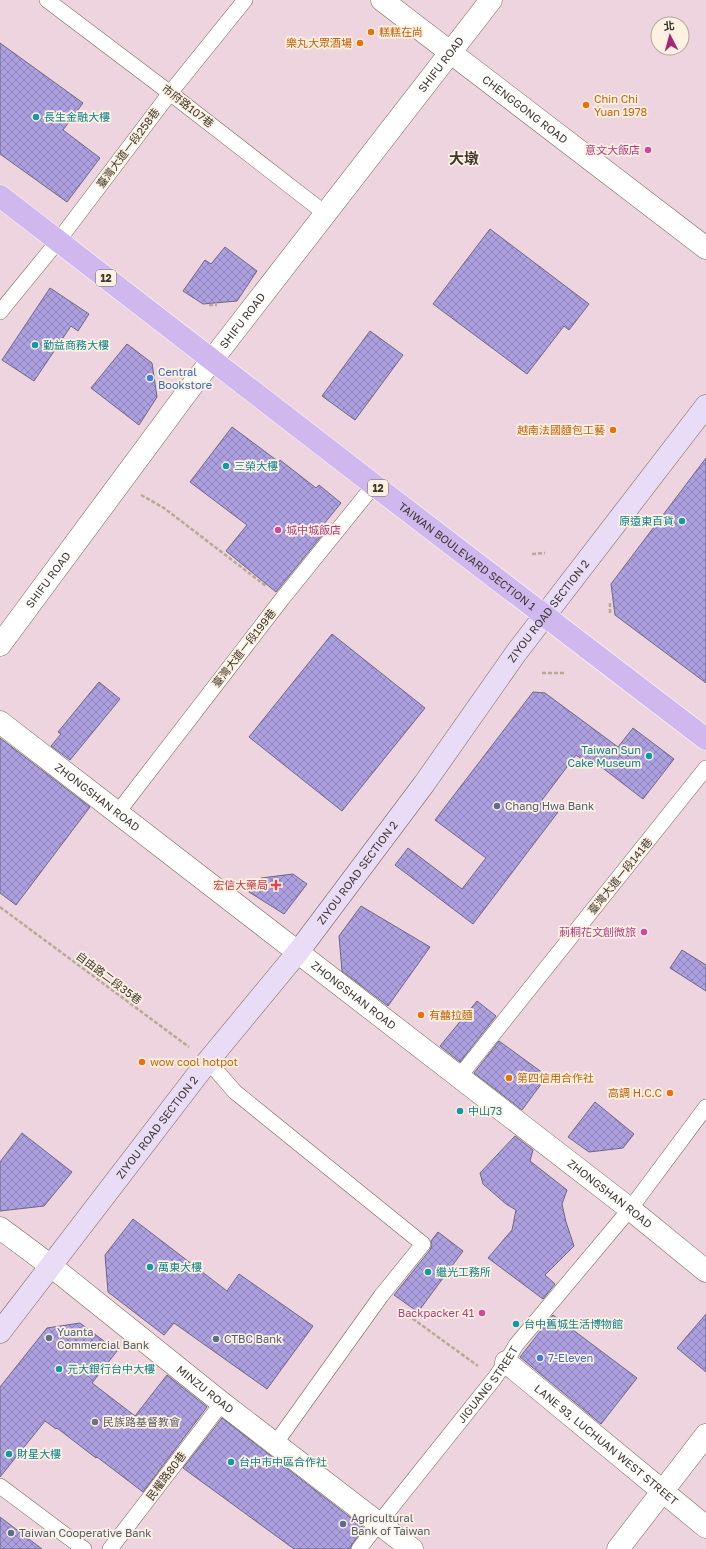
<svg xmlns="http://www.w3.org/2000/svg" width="706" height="1549" font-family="'Golos Text','Noto Sans TC',sans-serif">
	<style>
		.commercial { fill: #edd4de; fill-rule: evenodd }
		.building { fill: url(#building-cross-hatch); stroke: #6c6881 }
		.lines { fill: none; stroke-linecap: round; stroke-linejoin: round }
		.service-casing { stroke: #776751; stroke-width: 16 }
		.pedestrian-casing { stroke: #776751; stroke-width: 23 }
		.minor-casing { stroke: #776751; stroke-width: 23 }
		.secondary-casing { stroke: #776751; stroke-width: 23 }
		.primary-casing { stroke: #fff; stroke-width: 23 }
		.path { stroke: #b8a995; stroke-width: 2.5; stroke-dasharray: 4 2; stroke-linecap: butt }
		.service { stroke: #fff; stroke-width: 15 }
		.pedestrian { stroke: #fff; stroke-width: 22 }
		.minor { stroke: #fff; stroke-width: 22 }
		.secondary { stroke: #e8dcf7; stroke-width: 22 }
		.primary { stroke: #d0b8ee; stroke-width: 22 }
		.food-dot { fill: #e8710a; stroke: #fdf1e2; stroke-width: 1.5 }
		.culture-dot { fill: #0f9aa8; stroke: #fdf1e2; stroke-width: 1.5 }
		.hotel-dot { fill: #d1479c; stroke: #fdf1e2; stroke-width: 1.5 }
		.shop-dot { fill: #3f7fe0; stroke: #fdf1e2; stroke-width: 1.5 }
		.service-dot { fill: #5c6f8a; stroke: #fdf1e2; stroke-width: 1.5 }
		.health-dot { fill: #e0444e; stroke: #fdf1e2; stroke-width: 1.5 }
		.worship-dot { fill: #6b7280; stroke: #fdf1e2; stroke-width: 1.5 }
		.labels { text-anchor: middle; stroke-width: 3.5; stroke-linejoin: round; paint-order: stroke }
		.shield { fill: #fdf1e2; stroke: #787064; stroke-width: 1 }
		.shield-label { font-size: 10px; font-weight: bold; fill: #3f382e }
		.food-label { font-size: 11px; fill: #c56008; stroke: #fdf1e2; text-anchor: start }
		.street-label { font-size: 11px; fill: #3f382e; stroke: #fdf1e2 }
		.culture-label { font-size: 11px; fill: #0d838f; stroke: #fdf1e2; text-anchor: start }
		.hotel-label { font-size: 11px; fill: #b23c85; stroke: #fdf1e2; text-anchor: end }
		.shop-label { font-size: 11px; fill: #366cbe; stroke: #fdf1e2; text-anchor: start }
		.service-label { font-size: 11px; fill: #4e5e75; stroke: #fdf1e2; text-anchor: start }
		.health-label { font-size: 11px; fill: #be3a42; stroke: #fdf1e2; text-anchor: end }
		.worship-label { font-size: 11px; fill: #5b616d; stroke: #fdf1e2; text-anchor: start }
		.district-label { font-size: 15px; font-weight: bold; fill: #3f382e; stroke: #fdf1e2 }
	</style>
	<defs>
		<pattern id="building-cross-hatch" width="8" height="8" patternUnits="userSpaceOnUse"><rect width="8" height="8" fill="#aca0e0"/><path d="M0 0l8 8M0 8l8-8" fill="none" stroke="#8d83b6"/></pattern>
	</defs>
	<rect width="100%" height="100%" fill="#f6e3ca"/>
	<path class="commercial" d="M0 0H706V1549H0ZM658 24H682V48H658Z"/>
	<g class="building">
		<polygon points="0,43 83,103 63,130 100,158 67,202 0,154"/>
		<polygon points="490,229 589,304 569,330 564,326 527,374 433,304"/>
		<polygon points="225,247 257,271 237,301 203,304 183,291 205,260 211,264"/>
		<polygon points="50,288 89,314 78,331 71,326 34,381 2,360"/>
		<polygon points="370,331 403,355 355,420 322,396"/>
		<polygon points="127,344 152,363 157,397 139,425 91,388"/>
		<polygon points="232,427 279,462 280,460 316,488 319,485 341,503 319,530 323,534 276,592 226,551 247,525 190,482"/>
		<polygon points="706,458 706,683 615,615 611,584"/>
		<polygon points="332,634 425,708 342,811 249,737"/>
		<polygon points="99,682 120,699 70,760 51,746 61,734 58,732"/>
		<polygon points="533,692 545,693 618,747 633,728 674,759 643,799 591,759 587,763 576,755 542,800 558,812 473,924 395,865 408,848 462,889 486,858 435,820"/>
		<polygon points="0,738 90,807 16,905 0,893"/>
		<polygon points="293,874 307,884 284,914 249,892 261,878"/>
		<polygon points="361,906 430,947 388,1006 342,971 339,936"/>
		<polygon points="682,950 706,965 706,991 670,968"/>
		<polygon points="477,1001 496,1016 460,1062 440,1046"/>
		<polygon points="499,1041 547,1076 522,1110 474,1073"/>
		<polygon points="595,1102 634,1134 623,1148 589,1152 568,1137"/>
		<polygon points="22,1133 72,1172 44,1206 0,1211 0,1162"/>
		<polygon points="515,1136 533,1150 530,1161 567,1190 562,1204 566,1222 574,1246 545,1275 555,1284 543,1299 488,1258 512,1230 516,1210 506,1204 483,1184 480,1173"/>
		<polygon points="133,1219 227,1291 239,1274 313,1326 267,1389 174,1323 164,1335 108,1292 105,1255"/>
		<polygon points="438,1232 463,1251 418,1312 394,1295 430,1250 432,1245 431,1241"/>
		<polygon points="706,1314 706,1372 677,1348"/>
		<polygon points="553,1315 637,1378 601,1424 520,1357"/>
		<polygon points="80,1323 117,1351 92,1383 135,1416 167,1375 207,1407 143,1492 97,1457 96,1458 57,1428 56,1429 45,1421 0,1477 0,1387 47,1328"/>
		<polygon points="222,1418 364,1528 352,1544 350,1549 294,1549 183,1468"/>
		<polygon points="0,1517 42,1549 0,1549"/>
	</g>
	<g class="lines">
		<defs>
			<g id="service">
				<polyline points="47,0 170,93 326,214"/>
				<polyline points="0,312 58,241 170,93 245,0"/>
				<polyline points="118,812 282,599 374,485"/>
				<polyline points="208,1061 235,1092 423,1244 381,1296 275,1444"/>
				<polyline points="459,1077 706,768"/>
				<polyline points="0,1486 84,1549"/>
				<polyline points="110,1549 222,1403"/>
				<path id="s1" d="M359 1549 379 1523 494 1379 506 1362 516 1345 630 1209 706 1107"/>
			</g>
			<g id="pedestrian">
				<path id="s2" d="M506 1362 706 1527"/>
				<polyline points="618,1549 706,1435"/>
			</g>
			<g id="minor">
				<path id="s3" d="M382 0 706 248"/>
				<path id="s4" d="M0 645 188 391 491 0"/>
				<path id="s5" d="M0 722 630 1209 706 1271"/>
				<path id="s6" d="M0 1228 51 1266 222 1403 412 1549"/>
			</g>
			<g id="secondary">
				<path id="s7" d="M0 1332 208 1061 298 952 424 784 516 653 706 406"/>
			</g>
			<g id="primary">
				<path id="s8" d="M0 196 374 485 706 739"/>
			</g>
		</defs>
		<use href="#service" class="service-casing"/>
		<use href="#pedestrian" class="pedestrian-casing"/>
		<use href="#minor" class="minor-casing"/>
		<use href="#secondary" class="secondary-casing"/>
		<use href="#primary" class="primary-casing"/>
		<g class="path">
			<polyline points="209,305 217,305"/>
			<polyline points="141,495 164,508 266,586"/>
			<polyline points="532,554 545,553"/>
			<polyline points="610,603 610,615"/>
			<polyline points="542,673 566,673"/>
			<polyline points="0,907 189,1047"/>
			<polyline points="398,1308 478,1366"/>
		</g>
		<use href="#service" class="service"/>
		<use href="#pedestrian" class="pedestrian"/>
		<use href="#minor" class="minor"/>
		<use href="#secondary" class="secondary"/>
		<use href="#primary" class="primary"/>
	</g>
	<g class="food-dot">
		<circle cx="371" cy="32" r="4"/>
		<circle cx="360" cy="43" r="4"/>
		<circle cx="586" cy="105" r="4"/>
		<circle cx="613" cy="430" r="4"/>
		<circle cx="421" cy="1015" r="4"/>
		<circle cx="142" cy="1062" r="4"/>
		<circle cx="509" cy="1078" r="4"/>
		<circle cx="670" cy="1093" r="4"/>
	</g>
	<g class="culture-dot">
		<circle cx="36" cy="117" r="4"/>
		<circle cx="35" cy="345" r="4"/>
		<circle cx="226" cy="466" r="4"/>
		<circle cx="682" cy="521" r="4"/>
		<circle cx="649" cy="756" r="4"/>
		<circle cx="460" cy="1111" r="4"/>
		<circle cx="150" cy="1267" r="4"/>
		<circle cx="428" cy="1272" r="4"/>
		<circle cx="516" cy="1324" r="4"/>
		<circle cx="59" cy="1369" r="4"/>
		<circle cx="9" cy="1454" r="4"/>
		<circle cx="231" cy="1462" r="4"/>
	</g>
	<g class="hotel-dot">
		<circle cx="648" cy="150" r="4"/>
		<circle cx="278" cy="530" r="4"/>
		<circle cx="644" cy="932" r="4"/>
		<circle cx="482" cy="1313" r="4"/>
	</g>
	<g class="shop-dot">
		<circle cx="150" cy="378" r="4"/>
		<circle cx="540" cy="1358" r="4"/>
	</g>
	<g class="service-dot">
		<circle cx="497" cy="806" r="4"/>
		<circle cx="49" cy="1338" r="4"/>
		<circle cx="216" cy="1339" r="4"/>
		<circle cx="343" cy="1524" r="4"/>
		<circle cx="11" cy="1533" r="4"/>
	</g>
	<path class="health-dot" d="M274 879h4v4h4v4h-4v4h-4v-4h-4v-4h4z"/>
	<circle class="worship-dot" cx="95" cy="1422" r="4"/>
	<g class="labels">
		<g class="shield">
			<rect x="96" y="270" width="20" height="16" rx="3"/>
			<rect x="368" y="480" width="20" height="16" rx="3"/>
		</g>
		<g class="shield-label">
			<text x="106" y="282">12</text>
			<text x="378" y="492">12</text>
		</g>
		<g class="food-label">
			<text x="379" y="36">糕糕在尚</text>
			<text x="352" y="47" text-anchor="end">樂丸大眾酒場</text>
			<text x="594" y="103">Chin Chi<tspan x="594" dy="13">Yuan 1978</tspan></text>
			<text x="605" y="434" text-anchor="end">越南法國麵包工藝</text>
			<text x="429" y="1019">有囍拉麵</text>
			<text x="150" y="1066">wow cool hotpot</text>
			<text x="517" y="1082">第四信用合作社</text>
			<text x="662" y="1097" text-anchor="end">高調 H.C.C</text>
		</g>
		<g class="street-label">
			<text dy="4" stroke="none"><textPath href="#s4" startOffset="729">SHIFU ROAD</textPath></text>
			<text transform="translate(188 106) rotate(38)" y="4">市府路107巷</text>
			<text dy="4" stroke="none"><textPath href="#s3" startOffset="180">CHENGGONG ROAD</textPath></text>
			<text transform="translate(128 148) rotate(-53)" y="4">臺灣大道一段258巷</text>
			<text dy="4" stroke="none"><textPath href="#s4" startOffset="405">SHIFU ROAD</textPath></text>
			<text dy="4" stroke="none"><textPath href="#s8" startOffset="590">TAIWAN BOULEVARD SECTION 1</textPath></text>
			<text dy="4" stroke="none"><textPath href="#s4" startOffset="81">SHIFU ROAD</textPath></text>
			<text dy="4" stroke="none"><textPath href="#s7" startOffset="906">ZIYOU ROAD SECTION 2</textPath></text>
			<text transform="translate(244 648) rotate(-52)" y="4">臺灣大道一段199巷</text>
			<text dy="4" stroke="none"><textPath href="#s5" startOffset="123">ZHONGSHAN ROAD</textPath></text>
			<text dy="4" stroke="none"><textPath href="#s7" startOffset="582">ZIYOU ROAD SECTION 2</textPath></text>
			<text transform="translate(620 876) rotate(-51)" y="4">臺灣大道一段141巷</text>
			<text transform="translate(109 978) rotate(37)" y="4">自由路二段35巷</text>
			<text dy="4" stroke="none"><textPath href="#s5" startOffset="447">ZHONGSHAN ROAD</textPath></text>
			<text dy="4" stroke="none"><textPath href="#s7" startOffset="258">ZIYOU ROAD SECTION 2</textPath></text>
			<text dy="4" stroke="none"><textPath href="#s5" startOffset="771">ZHONGSHAN ROAD</textPath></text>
			<text dy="4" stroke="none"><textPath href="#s1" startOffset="209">JIGUANG STREET</textPath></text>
			<text dy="4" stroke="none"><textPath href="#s6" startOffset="261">MINZU ROAD</textPath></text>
			<text dy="4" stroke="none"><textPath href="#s2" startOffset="130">LANE 93, LUCHUAN WEST STREET</textPath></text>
			<text transform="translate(166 1476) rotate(-53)" y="4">民權路80巷</text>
		</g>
		<g class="culture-label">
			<text x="44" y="121">長生金融大樓</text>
			<text x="43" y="349">勤益商務大樓</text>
			<text x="234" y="470">三榮大樓</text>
			<text x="674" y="525" text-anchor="end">原遠東百貨</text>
			<text x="641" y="754" text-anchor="end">Taiwan Sun<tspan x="641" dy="13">Cake Museum</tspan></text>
			<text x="468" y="1115">中山73</text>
			<text x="158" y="1271">萬東大樓</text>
			<text x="436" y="1276">繼光工務所</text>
			<text x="524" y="1328">台中舊城生活博物館</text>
			<text x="67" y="1373">元大銀行台中大樓</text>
			<text x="17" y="1458">財星大樓</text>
			<text x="239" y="1466">台中市中區合作社</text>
		</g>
		<g class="hotel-label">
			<text x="640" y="154">意文大飯店</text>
			<text x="286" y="534" text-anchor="start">城中城飯店</text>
			<text x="636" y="936">莿桐花文創微旅</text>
			<text x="474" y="1317">Backpacker 41</text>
		</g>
		<g class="shop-label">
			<text x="158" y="376">Central<tspan x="158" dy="13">Bookstore</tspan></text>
			<text x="548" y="1362">7-Eleven</text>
		</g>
		<g class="service-label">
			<text x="505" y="810">Chang Hwa Bank</text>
			<text x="57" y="1336">Yuanta<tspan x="57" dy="13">Commercial Bank</tspan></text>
			<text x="224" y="1343">CTBC Bank</text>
			<text x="351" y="1522">Agricultural<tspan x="351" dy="13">Bank of Taiwan</tspan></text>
			<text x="19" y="1537">Taiwan Cooperative Bank</text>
		</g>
		<g class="health-label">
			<text x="268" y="889">宏信大藥局</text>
		</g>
		<g class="worship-label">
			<text x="103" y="1426">民族路基督教會</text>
		</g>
		<g class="district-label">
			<text x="464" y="164">大墩</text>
		</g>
	</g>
	<g transform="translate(670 36) rotate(354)"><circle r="19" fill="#fdf1e2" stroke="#b1a79a"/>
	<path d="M0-3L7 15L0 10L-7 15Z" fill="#a4277a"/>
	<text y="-6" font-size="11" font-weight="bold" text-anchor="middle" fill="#3f382e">北</text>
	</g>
</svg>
